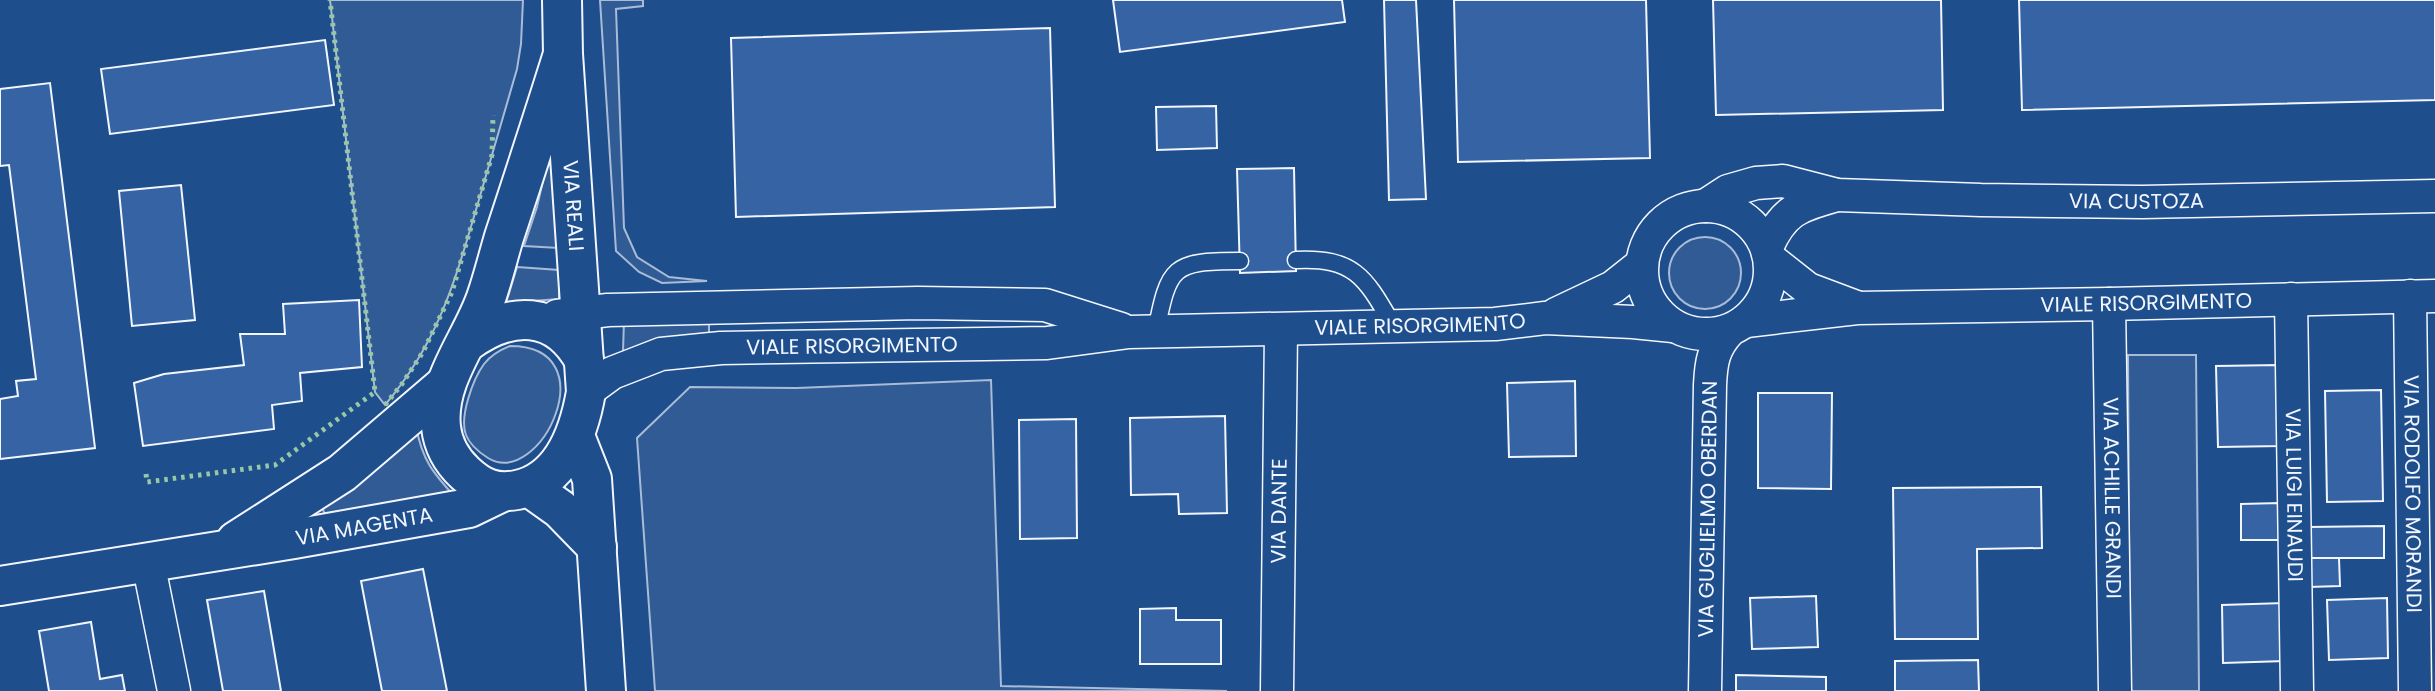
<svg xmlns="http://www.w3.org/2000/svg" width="2435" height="691" font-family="Poppins,sans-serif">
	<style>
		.green { fill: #305b95; stroke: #a8bbd7; stroke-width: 2 }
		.building { fill: #3563a3; stroke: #f2f6ff; stroke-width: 2 }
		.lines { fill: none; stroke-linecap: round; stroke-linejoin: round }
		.service-casing { stroke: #f2f6ff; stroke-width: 19 }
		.minor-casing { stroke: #f2f6ff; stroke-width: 35 }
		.tertiary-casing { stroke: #f2f6ff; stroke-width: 42 }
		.secondary-casing { stroke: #f2f6ff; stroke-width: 42 }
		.service { stroke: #1f4e8c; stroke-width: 16 }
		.minor { stroke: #1f4e8c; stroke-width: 32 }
		.tertiary { stroke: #1f4e8c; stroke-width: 38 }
		.secondary { stroke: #1f4e8c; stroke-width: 38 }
		.hedge { stroke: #97c8a6; stroke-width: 5; stroke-dasharray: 3.5 5; stroke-linecap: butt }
		.labels { text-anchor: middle; stroke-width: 5; stroke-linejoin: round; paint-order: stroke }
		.street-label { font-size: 21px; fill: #f2f6ff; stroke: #1f4e8c }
	</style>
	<rect width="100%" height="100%" fill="#1f4e8c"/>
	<g class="green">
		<path d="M330 0H523L521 44 517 69C504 114 491 158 478 203 455 281 439 341 385 405L375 392Z"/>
		<polygon points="600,0 643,0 643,6 616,9 624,228 637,257 669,277 707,281 662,283 639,272 616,251"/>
		<polygon points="548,159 559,161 559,248 524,246 537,207"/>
		<circle cx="1705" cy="273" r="36"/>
		<polygon points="517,267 559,270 559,299 506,303"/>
		<polygon points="624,320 709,321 709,335 623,352"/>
		<path d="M510 346C609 346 540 490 488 458 480 453 470 445 466 435 459 417 473 379 484 364 491 355 500 350 510 346Z"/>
		<polygon points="2128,355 2196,355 2199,691 2130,691"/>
		<polygon points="991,380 1001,686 1227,691 655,691 637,438 690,387 797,388"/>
		<path d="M416 426C422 460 433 473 456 498L328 522 319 500Z"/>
	</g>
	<g class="building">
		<polygon points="1113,0 1342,0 1345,22 1120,52"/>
		<polygon points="1384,0 1416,0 1426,199 1389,200"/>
		<polygon points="1454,0 1646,0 1650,158 1458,162"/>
		<polygon points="1713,0 1941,0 1943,110 1716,115"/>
		<polygon points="2019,0 2435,0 2435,100 2022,110"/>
		<polygon points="1050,28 1055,207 736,217 731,38"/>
		<polygon points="325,40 334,105 110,134 101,69"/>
		<polygon points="50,83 95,448 0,459 0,399 18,396 16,381 36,379 9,165 0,166 0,89"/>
		<polygon points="1216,106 1217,148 1157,150 1156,107"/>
		<polygon points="1294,168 1296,271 1240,273 1237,169"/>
		<polygon points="181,185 195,320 132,326 119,191"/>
		<polygon points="359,300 362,367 300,373 302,401 272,405 274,429 143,446 134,383 164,374 244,365 240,334 285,334 283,304"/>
		<polygon points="2279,365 2281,446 2218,447 2216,366"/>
		<polygon points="1575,381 1576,456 1509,457 1507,383"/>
		<polygon points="2381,390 2383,501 2327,502 2325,391"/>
		<polygon points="1758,393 1832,393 1831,489 1758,488"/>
		<polygon points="1225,416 1227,513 1179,514 1178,494 1131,495 1130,418"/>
		<polygon points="1076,419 1077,538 1020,539 1019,420"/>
		<polygon points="2041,487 2042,548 1977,549 1978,639 1895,639 1893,488"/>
		<polygon points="2279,503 2279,540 2241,540 2241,504"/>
		<polygon points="2384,526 2384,558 2308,558 2308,527"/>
		<polygon points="2308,558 2339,558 2340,586 2309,587"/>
		<polygon points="423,569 447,691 382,691 361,581"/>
		<polygon points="264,591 281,691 223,691 207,600"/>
		<polygon points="1816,596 1818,647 1752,649 1750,598"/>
		<polygon points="2387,598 2388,658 2329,660 2327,600"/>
		<polygon points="2284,603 2285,661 2223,663 2222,605"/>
		<polygon points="1176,608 1176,620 1221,620 1221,664 1140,664 1140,609"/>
		<polygon points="91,622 100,679 122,675 125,691 49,691 39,631"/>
		<polygon points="1978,660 1979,691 1895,691 1895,661"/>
		<polygon points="1736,675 1826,677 1826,691 1736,691"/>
	</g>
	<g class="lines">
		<defs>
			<g id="service">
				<path d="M1296 260C1356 257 1366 279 1394 327"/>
				<path d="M1156 331C1169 266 1172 261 1240 261"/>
			</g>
			<g id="minor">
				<circle cx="1706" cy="270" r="64"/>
				<path id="s1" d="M1705 206 1728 191 1756 183 1783 181 1837 195 1981 200 2142 202 2435 196"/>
				<path d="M1767 247C1784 209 1799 206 1837 195"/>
				<polyline points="1770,259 1808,289 1856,307"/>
				<path id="s2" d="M2410 296 2415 691"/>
				<path id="s3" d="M2291 299 2297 691"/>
				<path id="s4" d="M2109 304 2115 691"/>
				<polyline points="1556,314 1613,287 1642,264"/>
				<polyline points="557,316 608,310 918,303 1045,305 1121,329"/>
				<path id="s5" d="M1746 321 1857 308 2109 304 2435 296"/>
				<path id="s6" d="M586 392 612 373 661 354 721 348 1047 343 1129 332 1495 324 1545 318 1633 322 1673 326"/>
				<polyline points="148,562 174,691"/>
				<path id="s7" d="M1277 691 1281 330"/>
				<path id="s8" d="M1705 691 1710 385C1711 363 1713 348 1729 331"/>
			</g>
			<g id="tertiary">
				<polyline points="236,541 342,473 445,385"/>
				<path id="s9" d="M0 586 294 539 469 508 502 492"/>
			</g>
			<g id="secondary">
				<path id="s10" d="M562 0 563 54 586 392C579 432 562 481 517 490 495 494 481 488 465 473 451 460 443 445 441 427 436 380 471 341 486 298 493 278 498 257 504 237 524 176 544 115 563 54"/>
				<path d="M467 342C510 311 556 309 584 360"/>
				<polyline points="575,436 592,479 606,691"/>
				<polyline points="529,487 560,509 597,547"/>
			</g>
		</defs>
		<use href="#service" class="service-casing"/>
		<use href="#minor" class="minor-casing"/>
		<use href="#tertiary" class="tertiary-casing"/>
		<use href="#secondary" class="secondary-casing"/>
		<use href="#service" class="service"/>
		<use href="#minor" class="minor"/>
		<use href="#tertiary" class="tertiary"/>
		<use href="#secondary" class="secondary"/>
		<g class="hedge">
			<polyline points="385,405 402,384 423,352 452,292 492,155 493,115"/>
			<polyline points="146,474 147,482 275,465 375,392 330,0"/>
		</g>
	</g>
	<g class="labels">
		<g class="street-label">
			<text dy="7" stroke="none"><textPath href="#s1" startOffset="439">VIA CUSTOZA</textPath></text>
			<text dy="7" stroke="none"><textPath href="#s10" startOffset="206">VIA REALI</textPath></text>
			<text dy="7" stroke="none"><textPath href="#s5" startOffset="401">VIALE RISORGIMENTO</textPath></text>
			<text dy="7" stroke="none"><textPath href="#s6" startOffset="845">VIALE RISORGIMENTO</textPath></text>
			<text dy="7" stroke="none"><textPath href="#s6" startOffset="276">VIALE RISORGIMENTO</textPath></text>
			<text dy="7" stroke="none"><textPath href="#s2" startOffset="198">VIA RODOLFO MORANDI</textPath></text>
			<text dy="7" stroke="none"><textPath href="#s3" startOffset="196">VIA LUIGI EINAUDI</textPath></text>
			<text dy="7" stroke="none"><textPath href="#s4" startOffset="194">VIA ACHILLE GRANDI</textPath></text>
			<text dy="7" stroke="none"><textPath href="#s8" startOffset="182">VIA GUGLIELMO OBERDAN</textPath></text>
			<text dy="7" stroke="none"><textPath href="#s7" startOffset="180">VIA DANTE</textPath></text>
			<text dy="7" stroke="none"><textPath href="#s9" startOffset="369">VIA MAGENTA</textPath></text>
		</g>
	</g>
</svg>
